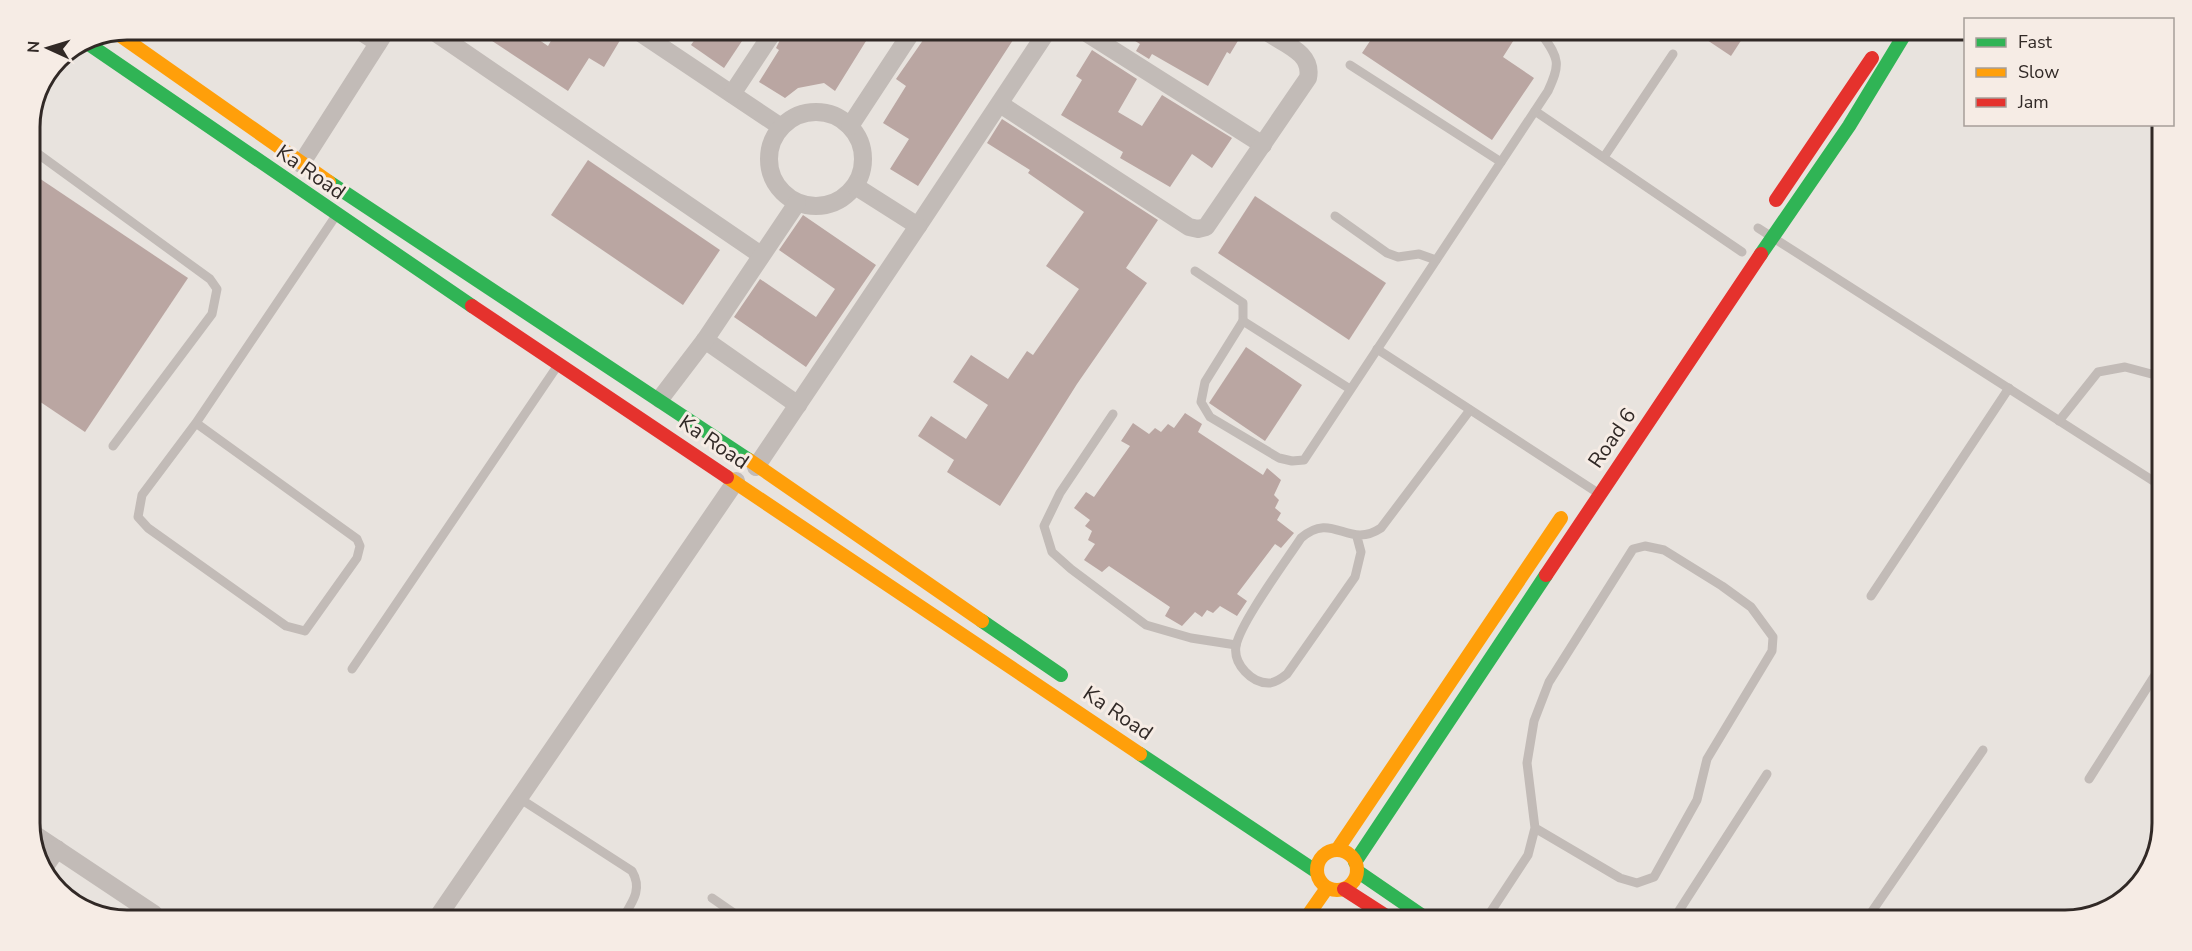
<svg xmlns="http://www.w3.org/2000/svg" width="2192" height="951" font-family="'Nunito Sans',sans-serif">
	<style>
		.building { fill: #baa6a2 }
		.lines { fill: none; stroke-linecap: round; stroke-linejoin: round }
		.lane { stroke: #c2bbb7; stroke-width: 9 }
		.street { stroke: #c2bbb7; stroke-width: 18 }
		.fast { stroke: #30b455; stroke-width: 14 }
		.slow { stroke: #ff9f0a; stroke-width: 14 }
		.jam { stroke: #e5322d; stroke-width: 14 }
		.labels { text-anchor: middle; stroke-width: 6; stroke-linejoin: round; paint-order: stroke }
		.street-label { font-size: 21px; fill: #312926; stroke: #f6ece5 }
		.rim { fill: none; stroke: #312926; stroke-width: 3 }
	</style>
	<rect width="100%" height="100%" fill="#e8e3de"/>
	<g class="building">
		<polygon points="477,31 526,31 548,46 556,32 614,32 622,37 604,67 589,58 568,91"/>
		<polygon points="700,32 748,32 724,68 691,45"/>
		<polygon points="784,32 804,33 871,33 835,91 824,83 798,88 785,98 759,82 779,50 776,48"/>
		<polygon points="928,33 1003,33 1013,40 918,186 890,169 909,139 883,123 906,86 896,79"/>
		<polygon points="1124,34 1242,34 1230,54 1227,52 1208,86 1152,54 1149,59 1136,51 1140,44"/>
		<polygon points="1374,35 1517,35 1503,57 1534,78 1492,140 1362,53"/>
		<polygon points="1701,36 1744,36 1731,56"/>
		<polygon points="1092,50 1137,79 1118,112 1142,126 1162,95 1232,138 1212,168 1192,154 1170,187 1120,158 1123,152 1061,115 1082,80 1076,76"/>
		<polygon points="1002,119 1158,220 1126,268 1147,283 1077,384 1000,506 947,472 954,460 918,436 931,416 966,439 988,405 953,382 971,355 1008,379 1027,351 1033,355 1079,289 1046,266 1084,212 1028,173 1030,170 987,143"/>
		<polygon points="588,160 720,250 683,305 551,215"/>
		<polygon points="30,172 188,278 85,432 30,395"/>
		<polygon points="1255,196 1386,283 1349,340 1218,253"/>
		<polygon points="803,215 876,265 806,367 734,317 760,279 816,317 835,289 779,250"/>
		<polygon points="1246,347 1302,385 1265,441 1209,403"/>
		<polygon points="1185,413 1202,424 1198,432 1263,475 1267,468 1281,480 1274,495 1279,500 1275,508 1281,513 1277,520 1294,533 1281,548 1275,544 1237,594 1247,601 1237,616 1220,606 1213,613 1207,610 1202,617 1195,612 1182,626 1165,616 1170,607 1109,566 1102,572 1084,560 1095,544 1088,540 1092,531 1085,526 1090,520 1074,508 1086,492 1094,497 1130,446 1121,441 1133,423 1149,434 1155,428 1161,432 1168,424 1174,428"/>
	</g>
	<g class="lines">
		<g class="lane">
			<polyline points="1350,65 1501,162"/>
			<polyline points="1535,111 1742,252"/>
			<polyline points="30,148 210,279 217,289 212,314 113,446"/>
			<polyline points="1604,157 1673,54"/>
			<polyline points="1335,216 1387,253 1398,257 1419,254 1436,260"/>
			<polyline points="1758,228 2158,484"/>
			<polyline points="1195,271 1243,303 1243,321"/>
			<polyline points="1377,349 1598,493"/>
			<path d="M1350 389 1243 321 1205 382 1201 402 1210 417 1279 458 1292 461 1304 460 1548 91C1560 65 1560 59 1542 35"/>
			<polyline points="1113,414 1060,493 1044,526 1052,552 1071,569 1146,625 1191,638 1236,645"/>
			<polyline points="2059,421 2098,372 2125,367 2159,376"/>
			<polyline points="196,423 357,539 360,546 357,558 305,631 286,626 148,528 138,517 142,495 196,423 335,217"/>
			<path d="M1357 537 1361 552 1355 577 1287 674C1282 678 1277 682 1270 683 1252 684 1233 664 1236 646 1240 623 1286 561 1301 538 1333 510 1348 550 1381 528L1470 410"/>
			<polyline points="1871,596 2009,388"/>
			<polyline points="352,669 556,368"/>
			<polyline points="2089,779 2157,672"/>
			<path d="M519 798 632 871C642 888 634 900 624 916"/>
			<polyline points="712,898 738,916"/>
			<polyline points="1486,919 1528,855 1535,828 1527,763 1534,721 1549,682 1633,549 1645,546 1664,550 1722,586 1751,607 1773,637 1772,651 1707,759 1697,800 1654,877 1637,883 1620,878 1535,828"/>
			<polyline points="1673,920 1767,774"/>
			<polyline points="1866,920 1983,750"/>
		</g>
		<g class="street">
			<polyline points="360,31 378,43"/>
			<polyline points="433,31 761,255"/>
			<polyline points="639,32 781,127"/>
			<polyline points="1088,34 1263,145"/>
			<polyline points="732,94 773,32"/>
			<path d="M1000 104 1189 227 1198 229 1206 227 1308 78C1313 54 1287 45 1270 34"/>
			<circle cx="816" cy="159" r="47"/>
			<polyline points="850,126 911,33"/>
			<polyline points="301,164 386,31"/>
			<polyline points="855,186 918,226 1046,33"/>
			<polyline points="705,340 798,405"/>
			<polyline points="660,399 705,340 797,203"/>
			<polyline points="756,467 918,226"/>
			<polyline points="31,832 154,914"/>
			<polyline points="44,868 57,849"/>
			<polyline points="439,915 736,481"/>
		</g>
		<g class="fast">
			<polyline points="90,45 472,306"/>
			<polyline points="329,182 749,460"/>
			<polyline points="1761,254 1849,126 1903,37"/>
			<polyline points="982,621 1061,675"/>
			<polyline points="1140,754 1317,872"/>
			<polyline points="1355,862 1546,575"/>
			<polyline points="1357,871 1427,919"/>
		</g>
		<g class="slow">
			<polyline points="118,34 329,182"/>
			<polyline points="749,460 982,621"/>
			<polyline points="727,477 1140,754"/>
			<polyline points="1337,850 1561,518"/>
			<circle cx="1337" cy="870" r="20"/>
			<polyline points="1306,918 1327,888"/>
		</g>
		<g class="jam">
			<polyline points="1776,200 1872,58"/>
			<polyline points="472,306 727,477"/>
			<polyline points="1546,575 1761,254"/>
			<polyline points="1344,889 1389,918"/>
		</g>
	</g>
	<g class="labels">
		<g class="street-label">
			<text transform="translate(311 172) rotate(35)" y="7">Ka Road</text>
			<text transform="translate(1612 438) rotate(-56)" y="7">Road 6</text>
			<text transform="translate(714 442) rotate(34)" y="7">Ka Road</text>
			<text transform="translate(1118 713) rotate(34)" y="7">Ka Road</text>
		</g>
	</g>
	<path d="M0 0H2192V951H0ZM127 40H2065A87 87 0 0 1 2152 127V823A87 87 0 0 1 2065 910H127A87 87 0 0 1 40 823V127A87 87 0 0 1 127 40Z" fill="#f6ece5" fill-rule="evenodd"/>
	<path class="rim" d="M127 40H2065A87 87 0 0 1 2152 127V823A87 87 0 0 1 2065 910H127A87 87 0 0 1 40 823V127A87 87 0 0 1 127 40Z"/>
	<rect x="1964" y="18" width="210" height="108" fill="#f6ece5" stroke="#a79e99" stroke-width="1.5"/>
	<rect x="1976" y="38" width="30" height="9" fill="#30b455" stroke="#a79e99" stroke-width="1.5"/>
	<text x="2018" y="48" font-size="18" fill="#312926">Fast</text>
	<rect x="1976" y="68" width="30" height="9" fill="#ff9f0a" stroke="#a79e99" stroke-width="1.5"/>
	<text x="2018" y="78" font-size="18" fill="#312926">Slow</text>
	<rect x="1976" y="98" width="30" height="9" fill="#e5322d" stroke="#a79e99" stroke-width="1.5"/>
	<text x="2018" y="108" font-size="18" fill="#312926">Jam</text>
	<g transform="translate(48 48) rotate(274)" stroke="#f6ece5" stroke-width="4.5" paint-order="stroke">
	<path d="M0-4.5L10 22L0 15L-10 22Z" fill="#312926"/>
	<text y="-9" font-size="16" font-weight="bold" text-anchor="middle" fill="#312926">N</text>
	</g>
</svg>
